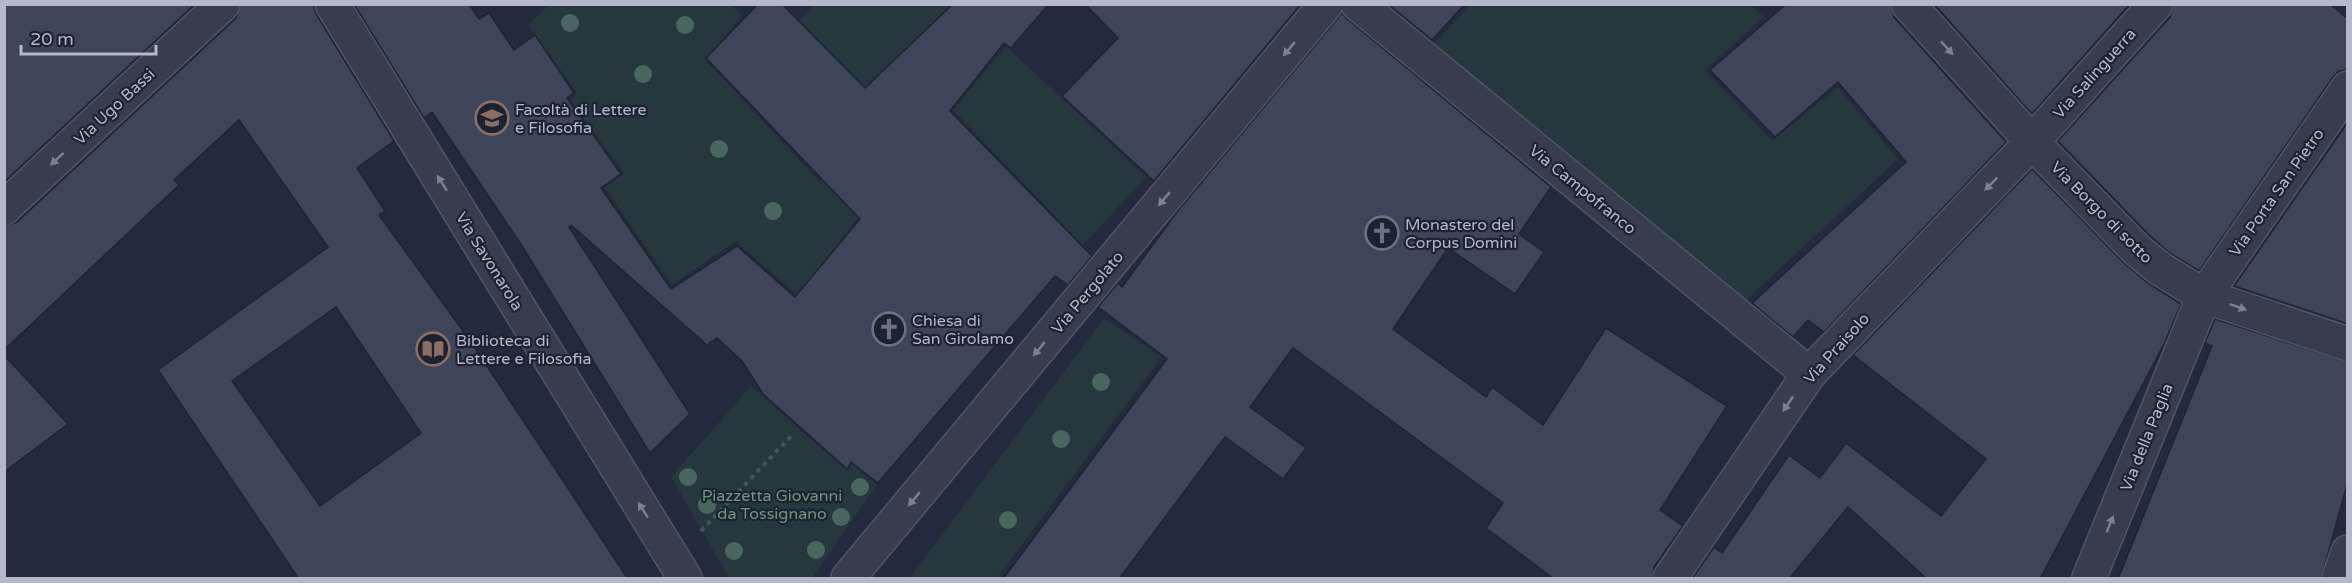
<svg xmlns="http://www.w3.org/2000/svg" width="2352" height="583" font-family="'Varela Round',sans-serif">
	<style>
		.green { fill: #26373e }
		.building { fill: #3e4559; stroke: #1f2434; stroke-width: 1.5; fill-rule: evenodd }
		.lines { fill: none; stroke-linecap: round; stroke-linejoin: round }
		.minor-casing { stroke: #505565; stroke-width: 36 }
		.path { stroke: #44545b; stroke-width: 4; stroke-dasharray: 4.5 4.5; stroke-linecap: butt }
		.minor { stroke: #383d4d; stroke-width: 33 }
		.tree { fill: #4b6660 }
		.oneway { fill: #7c8191 }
		.labels { text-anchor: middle; stroke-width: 4.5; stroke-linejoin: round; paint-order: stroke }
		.street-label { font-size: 16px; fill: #b4b8c8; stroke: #1d2232 }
		.poi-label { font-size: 16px; fill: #b4b8c8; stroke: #1d2232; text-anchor: start }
		.park-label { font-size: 16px; fill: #6b987d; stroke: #1d2232 }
	</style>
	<rect width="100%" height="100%" fill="#242a3d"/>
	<g class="green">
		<polygon points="549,5 731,5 742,16 705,59 820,182 848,155 883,187 797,295 736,241 672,285 605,188 624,173 571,102 576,92 528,25"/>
		<polygon points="815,5 953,5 865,88 798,21"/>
		<polygon points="1470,5 1751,5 1764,17 1705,70 1772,141 1838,87 1898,159 1745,301 1429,49"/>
		<polygon points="1006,46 1146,177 1083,245 953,110"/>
		<polygon points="1104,318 1162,357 997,578 910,578"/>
		<polygon points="751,386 847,471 852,464 877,485 812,578 729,578 671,477"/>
	</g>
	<g class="building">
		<polygon points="4,4 195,4 4,182"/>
		<path d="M241 4H313L316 14 394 141 357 168 385 211 379 215 471 342 628 579H299L158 370 328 247 239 120 174 180 179 185 4 350V226L17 222 236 18ZM336 307 421 433 320 506 232 381Z"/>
		<polygon points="354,4 469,4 479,19 489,13 514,50 535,35 574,93 567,98 621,174 601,188 671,289 737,246 795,297 860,219 706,58 758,4 782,4 865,88 953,4 1049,4 1011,48 1004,43 950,111 1092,256 1068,285 1055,276 878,483 851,462 847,469 763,394 742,361 717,338 707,345 571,225 569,227 690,414 650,453 522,246 432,112 424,118"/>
		<polygon points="1085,4 1301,4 1154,181 1062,96 1118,38"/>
		<polygon points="1388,4 1465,4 1432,40"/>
		<polygon points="1786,4 1890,4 1894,17 2006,142 1824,332 1808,320 1793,337 1752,303 1906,162 1838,82 1775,137 1710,70"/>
		<polygon points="1934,4 2130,4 2032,114"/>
		<polygon points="2174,4 2330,4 2348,19 2348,70 2339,71 2333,77 2199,271 2170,253 2150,236 2058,141 2170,17"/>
		<polygon points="1342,13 1346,18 1551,187 1519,234 1544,252 1515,294 1448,248 1393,329 1486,397 1492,387 1543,425 1606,328 1727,406 1660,510 1683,526 1654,567 1652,579 1554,579 1486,528 1503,503 1293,348 1250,407 1306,448 1283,479 1225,437 1119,579 1003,579 1167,359 1098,307 1118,283 1122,287 1177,212"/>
		<polygon points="2348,122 2348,324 2234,286"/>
		<polygon points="2032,169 2125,264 2149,284 2181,304 2164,344 2040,579 1927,579 1848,507 1789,579 1692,579 1714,547 1722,553 1789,455 1820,478 1846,443 1941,516 1986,459 1853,355"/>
		<polygon points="2215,319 2348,362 2348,481 2321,579 2118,579 2212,346 2205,343"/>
		<polygon points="4,355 68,424 4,472"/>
	</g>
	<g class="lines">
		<defs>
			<g id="minor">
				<polyline points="332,4 685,578"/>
				<polyline points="1358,4 1809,374"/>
				<polyline points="1908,4 2032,142 2137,250 2159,268 2204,296 2348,344"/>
				<polyline points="4,208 223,4"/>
				<polyline points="848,578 1326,4"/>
				<polyline points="1670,578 1809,374 2032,142 2156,4"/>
				<polyline points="2089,578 2204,296 2348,88"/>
				<polyline points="2339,578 2348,552"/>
			</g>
		</defs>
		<use href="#minor" class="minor-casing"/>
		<polyline class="path" points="701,531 793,434"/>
		<use href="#minor" class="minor"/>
	</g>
	<g class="tree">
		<circle cx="570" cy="23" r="9"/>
		<circle cx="685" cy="25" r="9"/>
		<circle cx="643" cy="74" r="9"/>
		<circle cx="719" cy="149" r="9"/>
		<circle cx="773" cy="211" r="9"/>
		<circle cx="1101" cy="382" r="9"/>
		<circle cx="1061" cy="439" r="9"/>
		<circle cx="688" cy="477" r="9"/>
		<circle cx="860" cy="487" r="9"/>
		<circle cx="707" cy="505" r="9"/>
		<circle cx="841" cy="517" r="9"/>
		<circle cx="1008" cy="520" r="9"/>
		<circle cx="816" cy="550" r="9"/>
		<circle cx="734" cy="551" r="9"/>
	</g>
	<defs><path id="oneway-solid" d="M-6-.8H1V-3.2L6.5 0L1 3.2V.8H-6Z" transform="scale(1.5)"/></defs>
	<g class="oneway">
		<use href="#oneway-solid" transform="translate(1947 48) rotate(48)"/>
		<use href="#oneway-solid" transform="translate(1289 49) rotate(130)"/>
		<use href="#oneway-solid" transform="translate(57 159) rotate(137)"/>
		<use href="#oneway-solid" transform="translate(442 183) rotate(-122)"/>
		<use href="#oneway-solid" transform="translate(1991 184) rotate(134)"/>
		<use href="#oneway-solid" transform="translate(1164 199) rotate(130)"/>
		<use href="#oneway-solid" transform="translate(2238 307) rotate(19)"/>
		<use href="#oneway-solid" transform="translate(1039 349) rotate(130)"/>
		<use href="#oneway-solid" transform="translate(1788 404) rotate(124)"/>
		<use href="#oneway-solid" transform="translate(914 499) rotate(130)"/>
		<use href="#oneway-solid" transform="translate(643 510) rotate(-122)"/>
		<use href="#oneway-solid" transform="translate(2110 524) rotate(-68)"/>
	</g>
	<defs>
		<symbol id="university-ring" viewBox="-11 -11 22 22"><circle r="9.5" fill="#1d2232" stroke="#8d6e63" stroke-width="1.5"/><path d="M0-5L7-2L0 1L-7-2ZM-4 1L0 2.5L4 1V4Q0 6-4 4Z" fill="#8d6e63"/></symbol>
		<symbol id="church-ring" viewBox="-11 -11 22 22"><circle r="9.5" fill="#1d2232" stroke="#6b7280" stroke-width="1.5"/><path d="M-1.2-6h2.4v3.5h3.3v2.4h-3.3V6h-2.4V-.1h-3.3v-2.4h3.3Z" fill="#6b7280"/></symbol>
		<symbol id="library-ring" viewBox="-11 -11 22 22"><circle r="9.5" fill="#1d2232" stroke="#8d6e63" stroke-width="1.5"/><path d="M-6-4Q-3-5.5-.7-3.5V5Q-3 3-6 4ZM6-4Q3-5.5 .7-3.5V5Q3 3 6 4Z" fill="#8d6e63"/></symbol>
	</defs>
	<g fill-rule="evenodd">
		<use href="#university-ring" x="473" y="99" width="38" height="38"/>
		<use href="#church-ring" x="1363" y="214" width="38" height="38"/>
		<use href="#church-ring" x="870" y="310" width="38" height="38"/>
		<use href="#library-ring" x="414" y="330" width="38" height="38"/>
	</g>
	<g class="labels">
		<g class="street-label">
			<text transform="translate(2094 73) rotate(-48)" y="6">Via Salinguerra</text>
			<text transform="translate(114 106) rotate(-43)" y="6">Via Ugo Bassi</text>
			<text transform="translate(1583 189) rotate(39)" y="6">Via Campofranco</text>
			<text transform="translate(2276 192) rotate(-55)" y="6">Via Porta San Pietro</text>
			<text transform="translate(2102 212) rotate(45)" y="6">Via Borgo di sotto</text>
			<text transform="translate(490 261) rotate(58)" y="6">Via Savonarola</text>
			<text transform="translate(1087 292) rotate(-50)" y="6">Via Pergolato</text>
			<text transform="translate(1836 348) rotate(-48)" y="6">Via Praisolo</text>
			<text transform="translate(2146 437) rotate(-68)" y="6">Via della Paglia</text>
		</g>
		<g class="poi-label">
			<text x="515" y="115">Facoltà di Lettere<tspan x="515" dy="18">e Filosofia</tspan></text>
			<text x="1405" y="230">Monastero del<tspan x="1405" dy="18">Corpus Domini</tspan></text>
			<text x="912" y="326">Chiesa di<tspan x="912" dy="18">San Girolamo</tspan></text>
			<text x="456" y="346">Biblioteca di<tspan x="456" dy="18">Lettere e Filosofia</tspan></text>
		</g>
		<g class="park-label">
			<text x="772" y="501">Piazzetta Giovanni<tspan x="772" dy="18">da Tossignano</tspan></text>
		</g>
	</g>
	<rect width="2352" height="583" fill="none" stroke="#b4b8c8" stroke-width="12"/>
	<path d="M21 45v9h135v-9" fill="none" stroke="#b4b8c8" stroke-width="3"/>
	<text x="30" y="45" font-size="18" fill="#b4b8c8" stroke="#1d2232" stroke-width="4.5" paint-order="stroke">20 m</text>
</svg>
